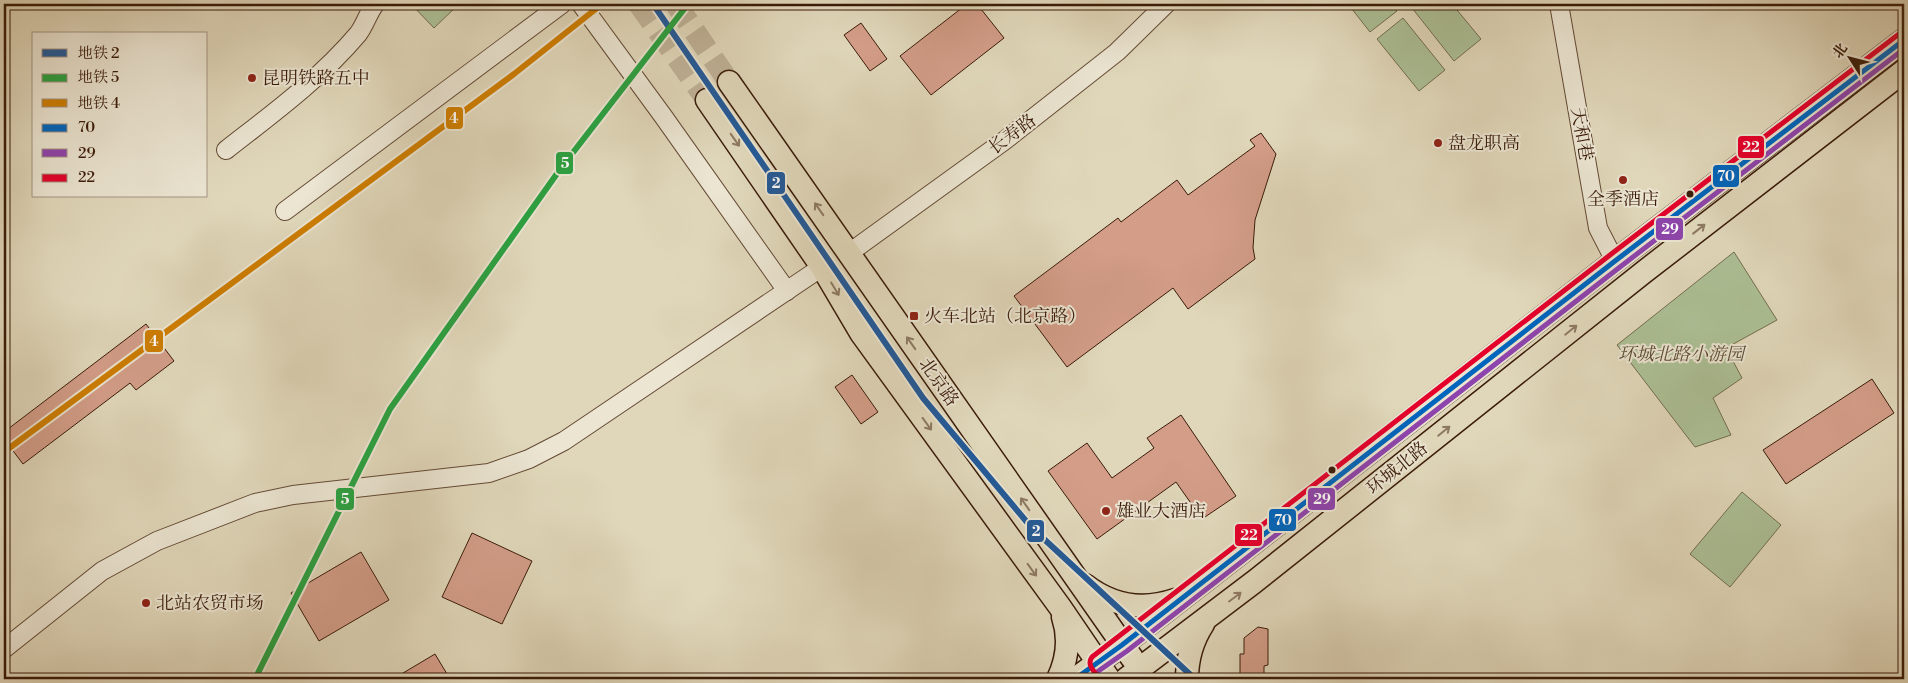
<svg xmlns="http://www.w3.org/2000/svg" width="1908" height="683" font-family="'Libre Bodoni','Noto Serif SC',serif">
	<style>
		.green { fill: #acbf95; stroke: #736d4f }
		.building { fill: #d39d88; stroke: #3a1b09 }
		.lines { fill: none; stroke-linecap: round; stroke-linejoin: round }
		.major-tunnel { stroke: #bfb197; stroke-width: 22; stroke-dasharray: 22 11; stroke-linecap: butt }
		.minor-casing { stroke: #644a35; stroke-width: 20 }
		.major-casing { stroke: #3a1b09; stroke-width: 25 }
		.minor { stroke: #ebe5d2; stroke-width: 18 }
		.major { stroke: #e0d7ba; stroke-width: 22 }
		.bus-1-casing { stroke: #ebe5d2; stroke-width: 9 }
		.bus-2-casing { stroke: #ebe5d2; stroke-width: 9 }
		.bus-3-casing { stroke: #ebe5d2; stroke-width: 9 }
		.bus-1 { stroke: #0065bd; stroke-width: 5 }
		.bus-2 { stroke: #8e44ad; stroke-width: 5 }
		.bus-3 { stroke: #e4002b; stroke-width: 5 }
		.metro-1-casing { stroke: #ebe5d2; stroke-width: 10 }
		.metro-2-casing { stroke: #ebe5d2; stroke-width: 10 }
		.metro-3-casing { stroke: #ebe5d2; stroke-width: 10 }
		.metro-1 { stroke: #235a99; stroke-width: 6 }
		.metro-2 { stroke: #2ba141; stroke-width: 6 }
		.metro-3 { stroke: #cd7d01; stroke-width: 6 }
		.oneway { stroke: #8d7962 }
		.poi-dot { fill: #8f2418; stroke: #ebe5d2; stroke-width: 2 }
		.bus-dot { fill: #3a1b09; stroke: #ebe5d2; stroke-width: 2 }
		.labels { text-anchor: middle; stroke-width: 4; stroke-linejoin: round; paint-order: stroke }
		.poi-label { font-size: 18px; fill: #3a1b09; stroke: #ebe5d2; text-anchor: start }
		.street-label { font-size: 18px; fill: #3a1b09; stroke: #ebe5d2 }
		.park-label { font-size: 18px; font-style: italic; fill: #5c4c33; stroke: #ebe5d2 }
		.line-badge { stroke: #ebe5d2; stroke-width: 2 }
		.badge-label { font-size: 14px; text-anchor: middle; font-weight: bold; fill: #fff }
	</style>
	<rect width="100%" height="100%" fill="#e0d7ba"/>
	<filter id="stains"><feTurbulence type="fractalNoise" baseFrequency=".004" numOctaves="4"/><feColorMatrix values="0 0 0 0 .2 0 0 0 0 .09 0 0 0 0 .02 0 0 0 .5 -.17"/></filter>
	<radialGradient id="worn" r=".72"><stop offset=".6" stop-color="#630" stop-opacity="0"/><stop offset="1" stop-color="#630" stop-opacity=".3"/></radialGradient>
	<g class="green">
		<polygon points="411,4 459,4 434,28"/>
		<polygon points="1348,4 1391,4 1397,11 1370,32"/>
		<polygon points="1418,4 1452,4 1481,39 1454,61 1412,8"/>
		<polygon points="1403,18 1445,70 1419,91 1377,39"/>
		<polygon points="1734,252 1777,320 1726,348 1742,378 1713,398 1731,435 1695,447 1617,345"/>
		<polygon points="1742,492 1781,525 1730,587 1690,554"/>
	</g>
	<g class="building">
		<polygon points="967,4 977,4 1004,38 931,95 900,56"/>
		<polygon points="861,23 887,59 870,71 844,35"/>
		<polygon points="1261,133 1276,154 1255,220 1253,248 1255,259 1188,309 1173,288 1067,367 1014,296 1118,218 1121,222 1177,180 1188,195 1255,146 1250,140"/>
		<polygon points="146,324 174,361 136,390 130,383 23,464 4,439 4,432"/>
		<polygon points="852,375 878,412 861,424 835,387"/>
		<polygon points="1872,379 1894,413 1786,484 1763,450"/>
		<polygon points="1181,415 1236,496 1202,519 1176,482 1097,539 1048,471 1087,443 1112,478 1154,448 1147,438"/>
		<polygon points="472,533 532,561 502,624 442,597"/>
		<polygon points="361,552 389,600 319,641 291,593"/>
		<polygon points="1258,627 1268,629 1268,665 1264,666 1264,679 1240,679 1240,654 1244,654 1244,638"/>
		<polygon points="435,654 450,679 393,679"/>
	</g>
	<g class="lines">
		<g class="major-tunnel">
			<polyline points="639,4 707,100"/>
			<polyline points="676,4 729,82"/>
		</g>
		<defs>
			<g id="minor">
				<polyline points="581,4 663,116 787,291"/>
				<polyline points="1559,4 1598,228 1615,261"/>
				<path d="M226 150C272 114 320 79 358 34 365 25 368 13 375 4"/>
				<polyline points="285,211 562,4"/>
				<polyline points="849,253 1004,141 1117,52 1166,4"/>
				<polyline points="4,649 102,571 157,541 255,503 293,495 489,473 529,459 564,441 822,267"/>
			</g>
			<g id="major">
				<polyline points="729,82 1132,658"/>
				<polyline points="707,100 822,267 861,333 1060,607 1109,679"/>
				<path d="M1085 585C1112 606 1143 611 1175 600"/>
				<path d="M1058 679C1067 660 1070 638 1063 617"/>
				<polyline points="1075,679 1122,645 1615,261 1904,40"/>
				<polyline points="1126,679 1254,582 1644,272 1904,71"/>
				<path d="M1187 679C1187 659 1192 641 1203 624"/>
			</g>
		</defs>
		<use href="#minor" class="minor-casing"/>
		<use href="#major" class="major-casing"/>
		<use href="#minor" class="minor"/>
		<use href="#major" class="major"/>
		<defs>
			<polyline id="bus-1" points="1075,679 1122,645 1615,261 1904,40"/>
			<polyline id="bus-2" points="1087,679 1127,651 1620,267 1904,49"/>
			<path id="bus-3" d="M1100 679C1095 672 1086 665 1092 657L1610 255 1899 34"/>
		</defs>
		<use href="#bus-1" class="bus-1-casing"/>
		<use href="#bus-2" class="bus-2-casing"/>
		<use href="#bus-3" class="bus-3-casing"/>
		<use href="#bus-1" class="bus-1"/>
		<use href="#bus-2" class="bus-2"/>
		<use href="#bus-3" class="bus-3"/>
		<defs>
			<polyline id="metro-1" points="653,4 923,398 1031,527 1195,679"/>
			<polyline id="metro-2" points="255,679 390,409 561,168 688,4"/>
			<polyline id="metro-3" points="4,452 514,74 602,4"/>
		</defs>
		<use href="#metro-1" class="metro-1-casing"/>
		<use href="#metro-2" class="metro-2-casing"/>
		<use href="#metro-3" class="metro-3-casing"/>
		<use href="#metro-1" class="metro-1"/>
		<use href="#metro-2" class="metro-2"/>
		<use href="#metro-3" class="metro-3"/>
	</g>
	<defs><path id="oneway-shaft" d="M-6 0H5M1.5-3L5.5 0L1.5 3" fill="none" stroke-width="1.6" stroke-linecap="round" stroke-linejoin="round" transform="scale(1.25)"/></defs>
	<g class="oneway">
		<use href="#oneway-shaft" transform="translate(735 140) rotate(55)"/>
		<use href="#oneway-shaft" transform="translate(819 209) rotate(-125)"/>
		<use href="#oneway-shaft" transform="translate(1699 229) rotate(-38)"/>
		<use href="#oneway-shaft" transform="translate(835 289) rotate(59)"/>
		<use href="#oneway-shaft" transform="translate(1571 330) rotate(-39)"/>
		<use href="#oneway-shaft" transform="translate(911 343) rotate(-125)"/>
		<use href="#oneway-shaft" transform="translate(927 424) rotate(54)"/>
		<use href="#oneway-shaft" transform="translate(1444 431) rotate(-39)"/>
		<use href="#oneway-shaft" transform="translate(1025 504) rotate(-125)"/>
		<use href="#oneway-shaft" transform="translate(1032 570) rotate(54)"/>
		<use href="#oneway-shaft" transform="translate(1235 597) rotate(-37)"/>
	</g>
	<g class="poi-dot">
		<circle cx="252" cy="78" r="5"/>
		<circle cx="1438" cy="143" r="5"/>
		<circle cx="1623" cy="180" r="5"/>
		<rect x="909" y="311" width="10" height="10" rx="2.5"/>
		<circle cx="1106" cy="511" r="5"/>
		<circle cx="146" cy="603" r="5"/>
	</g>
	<g class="bus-dot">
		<circle cx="1690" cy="194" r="4.5"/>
		<circle cx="1332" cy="470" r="4.5"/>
	</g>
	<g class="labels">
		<g class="poi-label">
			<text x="262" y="84">昆明铁路五中</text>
			<text x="1448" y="149">盘龙职高</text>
			<text x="1623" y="205" text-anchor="middle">全季酒店</text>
			<text x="924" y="322">火车北站（北京路）</text>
			<text x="1116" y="517">雄业大酒店</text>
			<text x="156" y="609">北站农贸市场</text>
		</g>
		<g class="street-label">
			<text transform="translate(1012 134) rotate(-37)" y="6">长寿路</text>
			<text transform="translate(1582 134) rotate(80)" y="6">天和巷</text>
			<text transform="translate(939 382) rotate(55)" y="6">北京路</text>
			<text transform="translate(1397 468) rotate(-39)" y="6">环城北路</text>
		</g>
		<g class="park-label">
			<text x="1681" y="360">环城北路小游园</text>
		</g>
	</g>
	<g class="line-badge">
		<rect x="445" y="106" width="19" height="24" rx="5" fill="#cd7d01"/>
		<rect x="1737" y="135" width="28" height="24" rx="5" fill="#e4002b"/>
		<rect x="555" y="151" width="19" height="24" rx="5" fill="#2ba141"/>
		<rect x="1712" y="164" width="28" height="24" rx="5" fill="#0065bd"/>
		<rect x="766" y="171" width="20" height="24" rx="5" fill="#235a99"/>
		<rect x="1655" y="217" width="29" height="24" rx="5" fill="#8e44ad"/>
		<rect x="144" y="329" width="20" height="24" rx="5" fill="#cd7d01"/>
		<rect x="335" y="487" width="20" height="24" rx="5" fill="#2ba141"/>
		<rect x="1307" y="487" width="29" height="24" rx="5" fill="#8e44ad"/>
		<rect x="1268" y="508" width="29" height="24" rx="5" fill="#0065bd"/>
		<rect x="1026" y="519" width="19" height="24" rx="5" fill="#235a99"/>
		<rect x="1234" y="523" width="29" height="24" rx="5" fill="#e4002b"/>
	</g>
	<g class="badge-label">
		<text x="454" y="123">4</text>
		<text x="1751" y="152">22</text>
		<text x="565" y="168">5</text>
		<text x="1726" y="181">70</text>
		<text x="776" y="188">2</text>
		<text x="1670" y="234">29</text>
		<text x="154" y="346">4</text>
		<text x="345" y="504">5</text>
		<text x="1322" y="504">29</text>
		<text x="1283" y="525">70</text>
		<text x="1036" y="536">2</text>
		<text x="1249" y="540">22</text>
	</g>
	<rect width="1908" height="683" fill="none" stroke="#e0d7ba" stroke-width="20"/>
	<rect x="5" y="5" width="1898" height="673" fill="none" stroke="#3a1b09" stroke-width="2.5"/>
	<rect x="10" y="10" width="1888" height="663" fill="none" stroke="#3a1b09"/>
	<rect x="32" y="32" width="175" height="165" fill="#ebe5d2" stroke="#a49482"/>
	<rect x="42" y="49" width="25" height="8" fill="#235a99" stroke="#a49482"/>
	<text x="78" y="58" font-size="15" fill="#3a1b09">地铁 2</text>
	<rect x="42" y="74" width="25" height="8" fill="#2ba141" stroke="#a49482"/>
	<text x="78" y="82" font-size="15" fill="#3a1b09">地铁 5</text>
	<rect x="42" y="99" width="25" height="8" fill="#cd7d01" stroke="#a49482"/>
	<text x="78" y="108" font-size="15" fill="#3a1b09">地铁 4</text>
	<rect x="42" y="124" width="25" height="8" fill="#0065bd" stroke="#a49482"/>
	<text x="78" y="132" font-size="15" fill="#3a1b09">70</text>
	<rect x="42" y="149" width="25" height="8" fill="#8e44ad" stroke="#a49482"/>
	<text x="78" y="158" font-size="15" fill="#3a1b09">29</text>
	<rect x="42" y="174" width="25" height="8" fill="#e4002b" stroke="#a49482"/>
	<text x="78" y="182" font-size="15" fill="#3a1b09">22</text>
	<g transform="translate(1850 58) rotate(306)" stroke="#ebe5d2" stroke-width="4" paint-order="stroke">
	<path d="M0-4L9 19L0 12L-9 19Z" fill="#3a1b09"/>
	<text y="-8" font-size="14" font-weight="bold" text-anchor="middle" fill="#3a1b09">北</text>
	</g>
	<rect width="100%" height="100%" filter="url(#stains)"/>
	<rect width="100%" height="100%" fill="url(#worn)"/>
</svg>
